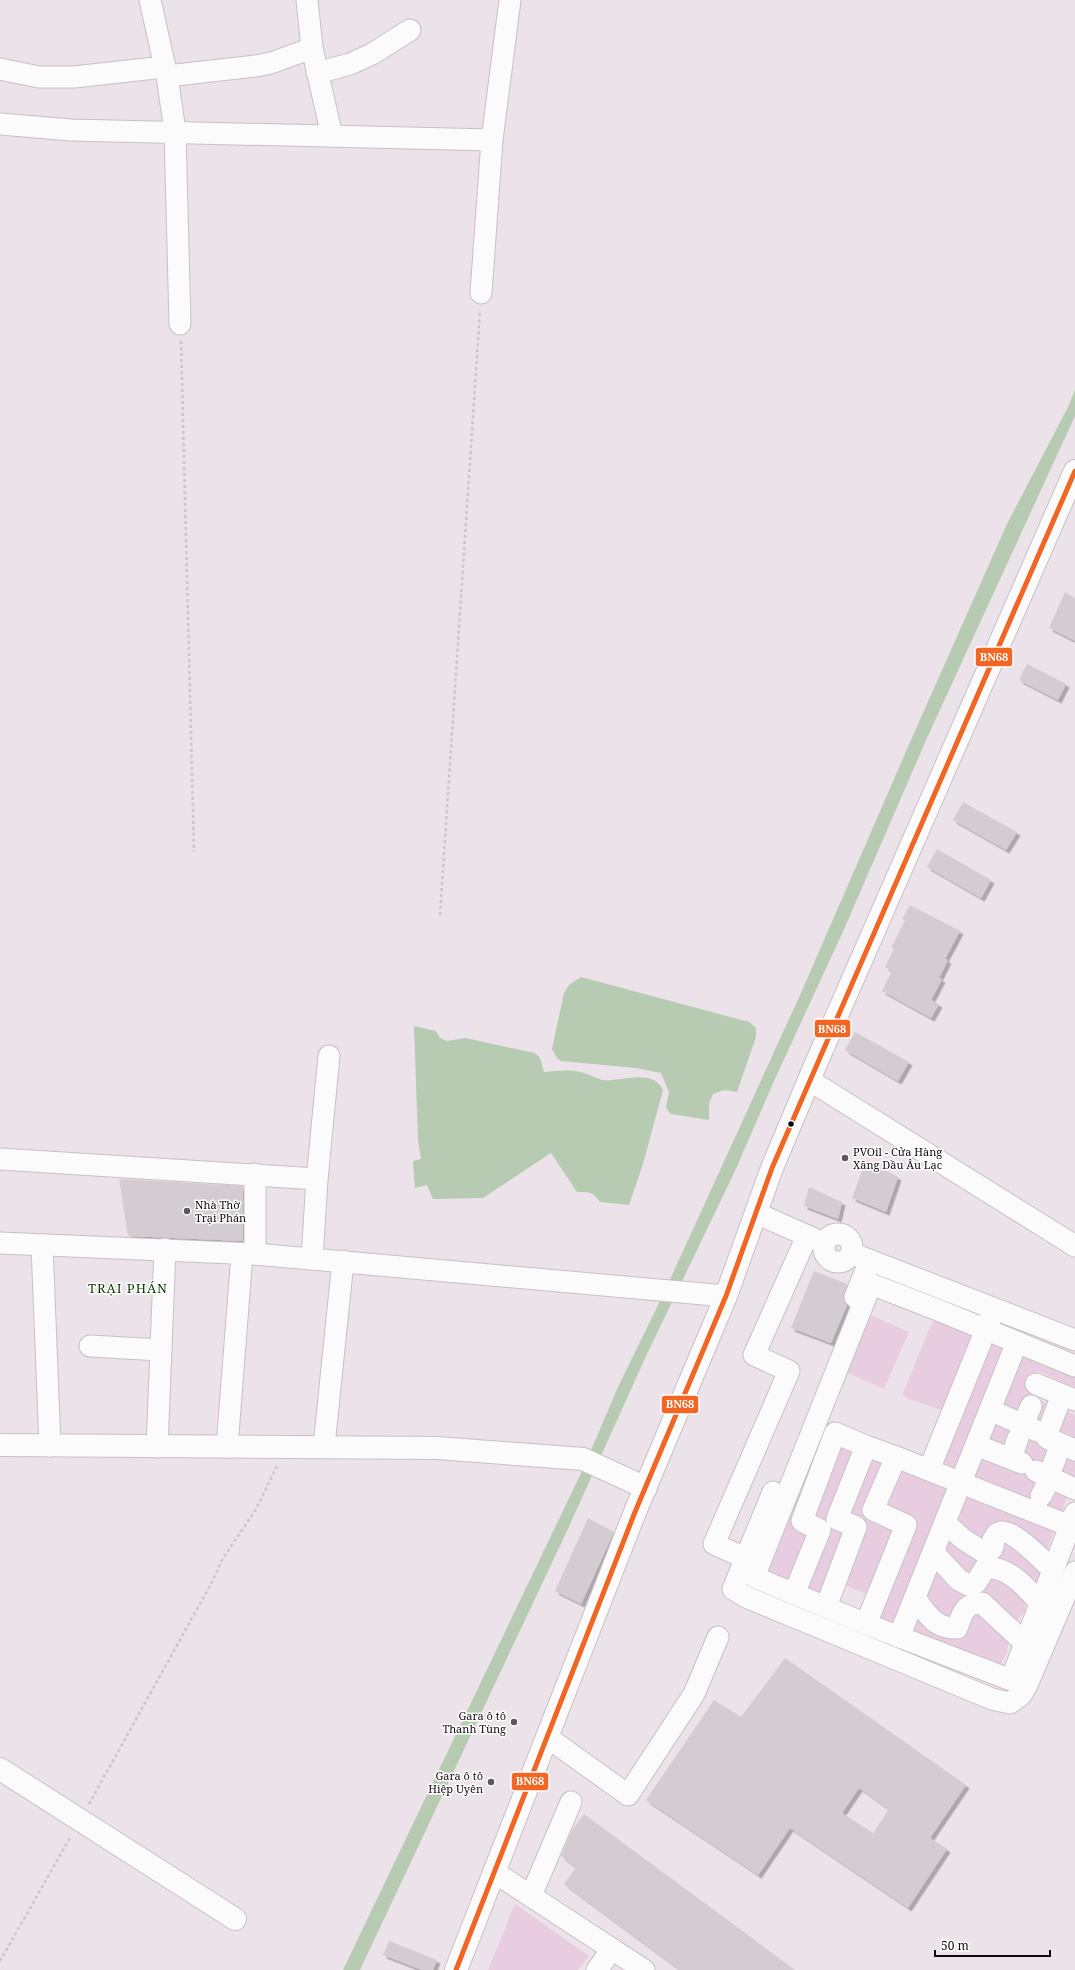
<svg xmlns="http://www.w3.org/2000/svg" width="1075" height="1970" font-family="'Noto Serif',serif">
	<style>
		.green { fill: #e7cddf }
		.water { fill: #b7cab2 }
		.building { fill: #d4ccd1; fill-rule: evenodd; filter: url(#shadow) }
		.lines { fill: none; stroke-linecap: round; stroke-linejoin: round }
		.minor-casing { stroke: #c8c0c6; stroke-width: 23 }
		.major-casing { stroke: #c8c0c6; stroke-width: 24 }
		.path { stroke: #cac6c8; stroke-width: 2.5; stroke-dasharray: 3 3; stroke-linecap: butt }
		.minor { stroke: #fcfbfc; stroke-width: 21 }
		.major { stroke: #fcfbfc; stroke-width: 22 }
		.bus-1-casing { stroke: #fff; stroke-width: 8 }
		.bus-1 { stroke: #f26522; stroke-width: 5 }
		.bus-dot { fill: #100a0e; stroke: #fff; stroke-width: 1.5 }
		.poi-dot { fill: #5d565b; stroke: #fff; stroke-width: 1.5 }
		.labels { text-anchor: middle; stroke-width: 3; stroke-linejoin: round; paint-order: stroke }
		.poi-label { font-size: 11px; fill: #100a0e; stroke: #fff; text-anchor: start }
		.quarter-label { font-size: 13px; letter-spacing: 1px; fill: #073c02; stroke: #fff }
		.line-badge { stroke: #fff; stroke-width: 1.5 }
		.badge-label { font-size: 11px; text-anchor: middle; font-weight: bold; fill: #fff }
	</style>
	<defs>
		<filter id="shadow"><feDropShadow dx="3.5" dy="3.5" stdDeviation="0" flood-color="#0004"/></filter>
	</defs>
	<rect width="100%" height="100%" fill="#ece2e9"/>
	<g class="green">
		<polygon points="870,1315 909,1332 884,1389 846,1372"/>
		<polygon points="940,1320 970,1334 971,1338 945,1408 939,1409 906,1398 903,1393 930,1327 934,1322"/>
		<polygon points="990,1339 1006,1346 957,1470 940,1463"/>
		<polygon points="1023,1355 1075,1376 1075,1387 1038,1371 1029,1396 1075,1415 1075,1444 1044,1434 1038,1446 1075,1461 1075,1480 1028,1475 1029,1480 1068,1494 1061,1515 973,1482 982,1457 1008,1450 988,1441 995,1423 1020,1417 1000,1407"/>
		<polygon points="827,1422 832,1424 792,1523 816,1533 796,1583 772,1577 767,1570"/>
		<polygon points="837,1444 858,1453 830,1524 849,1532 823,1597 804,1589 828,1528 807,1520"/>
		<polygon points="866,1457 884,1464 862,1518 894,1532 869,1595 842,1584 864,1529 841,1519"/>
		<polygon points="902,1471 953,1489 897,1627 875,1618 913,1521 883,1508 896,1474"/>
		<polygon points="967,1494 1054,1531 1047,1550 1021,1535 984,1546 956,1522"/>
		<polygon points="1002,1537 1042,1573 1036,1586 1010,1571 970,1581 943,1554 944,1547 949,1542 952,1542 966,1550"/>
		<polygon points="937,1572 965,1592 986,1575 1007,1583 1025,1602 1025,1612 1016,1621 985,1598 952,1622 923,1601 931,1582"/>
		<path d="M975 1609 1009 1638 1007 1653 998 1668 916 1637 915 1630 917 1621 921 1618C933 1631 936 1637 954 1637Z"/>
		<polygon points="515,1904 589,1956 578,1970 488,1970"/>
	</g>
	<g class="water">
		<polygon points="1075,390 1075,416 927,738 845,927 774,1081 735,1171 647,1354 566,1533 360,1970 343,1970 583,1469 618,1387 662,1297 801,993 911,740 1007,524 1068,407"/>
		<polygon points="581,977 749,1022 756,1028 756,1037 737,1092 724,1090 713,1094 709,1104 709,1120 671,1114 666,1108 669,1092 661,1073 636,1068 561,1061 557,1058 552,1049 564,993 569,985"/>
		<path d="M414 1026 436 1031 440 1038 447 1041 465 1038 535 1053 540 1058 544 1072C557 1071 571 1069 584 1073 590 1075 596 1078 602 1080 620 1083 652 1067 663 1090L643 1164 629 1205 600 1202C592 1190 589 1193 577 1192L551 1153 483 1198 433 1199 427 1185 415 1188 413 1161 421 1159 418 1140Z"/>
	</g>
	<g class="building">
		<polygon points="1065,592 1075,598 1075,641 1049,628"/>
		<polygon points="1027,664 1066,684 1058,700 1019,680"/>
		<polygon points="963,802 1017,832 1006,850 953,820"/>
		<polygon points="937,849 991,880 981,898 927,867"/>
		<polygon points="910,905 960,931 945,959 948,960 939,978 942,979 931,1000 939,1004 931,1018 882,991 892,971 885,967 894,949 891,948 905,920 902,919"/>
		<polygon points="855,1032 909,1062 898,1081 845,1050"/>
		<polygon points="866,1160 898,1177 886,1212 852,1198"/>
		<polygon points="119,1179 243,1186 243,1241 128,1236"/>
		<polygon points="809,1187 842,1202 838,1219 804,1206"/>
		<polygon points="814,1271 847,1284 843,1298 847,1305 831,1343 791,1328"/>
		<polygon points="588,1518 614,1532 581,1604 555,1591"/>
		<path d="M785 1658 966 1785 930 1838 947 1849 908 1908 790 1828 758 1875 646 1800 714 1700 741 1717ZM859 1788 889 1809 873 1833 842 1813Z"/>
		<polygon points="584,1814 795,1970 680,1970 564,1884 576,1868 561,1856 572,1830"/>
		<polygon points="389,1941 437,1960 433,1970 422,1970 383,1955"/>
	</g>
	<g class="lines">
		<defs>
			<g id="minor">
				<polyline points="150,0 167,76 175,131 180,324"/>
				<polyline points="307,0 312,48 332,136"/>
				<polyline points="0,69 39,77 74,77 164,67"/>
				<polyline points="317,73 350,64 372,54 410,30"/>
				<polyline points="167,76 256,66 271,63 312,48"/>
				<polyline points="0,124 71,130 492,140"/>
				<polyline points="481,293 492,140 510,0"/>
				<polyline points="809,1080 1075,1246"/>
				<polyline points="0,1159 317,1179"/>
				<polyline points="255,1174 255,1254"/>
				<polyline points="756,1213 819,1241"/>
				<circle cx="838" cy="1248" r="14"/>
				<polyline points="0,1243 255,1254 726,1296"/>
				<polyline points="42,1245 50,1446"/>
				<polyline points="851,1253 1075,1340"/>
				<polyline points="312,1259 317,1179 329,1056"/>
				<polyline points="855,1297 870,1260"/>
				<polyline points="90,1346 161,1350"/>
				<polyline points="1075,1366 938,1310 871,1284 754,1577 866,1624 1011,1680 1075,1513"/>
				<polyline points="1036,1384 1075,1400"/>
				<polyline points="990,1410 1037,1431"/>
				<polyline points="1023,1425 1031,1406"/>
				<polyline points="1050,1426 1062,1395"/>
				<polyline points="1047,1438 1075,1450"/>
				<polyline points="976,1445 1022,1463"/>
				<polyline points="324,1446 343,1261"/>
				<polyline points="157,1447 165,1249"/>
				<polyline points="227,1447 242,1254"/>
				<polyline points="1011,1458 1018,1438"/>
				<polyline points="1053,1465 1061,1444"/>
				<polyline points="929,1470 991,1317"/>
				<polyline points="1036,1471 1075,1489"/>
				<polyline points="773,1492 733,1589 746,1597 992,1699 1010,1703 1021,1695 1027,1685 1075,1572"/>
				<polyline points="1041,1496 1050,1478"/>
				<path d="M945 1523 963 1539 985 1553C992 1551 995 1547 993 1540 995 1536 996 1533 1001 1532 1014 1530 1043 1561 1053 1570"/>
				<path d="M933 1552 959 1580 969 1585 976 1583 985 1568C1008 1566 1026 1587 1040 1603"/>
				<polyline points="745,1558 714,1544 789,1371 754,1355 807,1236"/>
				<polyline points="794,1594 820,1530 802,1521 835,1433 866,1446"/>
				<path d="M915 1598C927 1614 935 1629 957 1628 963 1613 964 1603 982 1603L1025 1643"/>
				<polyline points="826,1607 856,1527 837,1519 866,1446 896,1457"/>
				<polyline points="866,1624 906,1525 873,1510 896,1457 1070,1526"/>
				<polyline points="899,1637 1017,1342"/>
				<polyline points="547,1737 628,1795 694,1694 718,1637"/>
				<polyline points="494,1872 644,1970"/>
				<polyline points="531,1896 571,1802"/>
				<polyline points="597,1970 612,1949"/>
			</g>
			<g id="major">
				<polyline points="0,1445 437,1448 583,1459 646,1488"/>
				<polyline points="0,1769 235,1919"/>
				<polyline points="456,1970 635,1512 726,1296 772,1168 814,1068 1075,471"/>
			</g>
		</defs>
		<use href="#minor" class="minor-casing"/>
		<use href="#major" class="major-casing"/>
		<g class="path">
			<polyline points="181,341 194,852"/>
			<polyline points="440,915 480,310"/>
			<polyline points="89,1804 211,1584 222,1560 256,1509 278,1464"/>
			<polyline points="0,1961 71,1836"/>
		</g>
		<use href="#minor" class="minor"/>
		<use href="#major" class="major"/>
		<defs>
			<polyline id="bus-1" points="456,1970 635,1512 726,1296 772,1168 1075,471"/>
		</defs>
		<use href="#bus-1" class="bus-1-casing"/>
		<use href="#bus-1" class="bus-1"/>
	</g>
	<circle class="bus-dot" cx="791" cy="1124" r="3.5"/>
	<g class="poi-dot">
		<circle cx="845" cy="1158" r="4"/>
		<circle cx="187" cy="1211" r="4"/>
		<circle cx="514" cy="1722" r="4"/>
		<circle cx="491" cy="1782" r="4"/>
	</g>
	<g class="labels">
		<g class="poi-label">
			<text x="853" y="1156">PVOil - Cửa Hàng<tspan x="853" dy="13">Xăng Dầu Âu Lạc</tspan></text>
			<text x="195" y="1209">Nhà Thờ<tspan x="195" dy="13">Trại Phán</tspan></text>
			<text x="506" y="1720" text-anchor="end">Gara ô tô<tspan x="506" dy="13">Thanh Tùng</tspan></text>
			<text x="483" y="1780" text-anchor="end">Gara ô tô<tspan x="483" dy="13">Hiệp Uyên</tspan></text>
		</g>
		<g class="quarter-label">
			<text x="128" y="1293">TRẠI PHÁN</text>
		</g>
	</g>
	<g class="line-badge">
		<rect x="975" y="647" width="38" height="20" rx="4" fill="#f26522"/>
		<rect x="814" y="1019" width="37" height="19" rx="4" fill="#f26522"/>
		<rect x="661" y="1395" width="38" height="19" rx="4" fill="#f26522"/>
		<rect x="511" y="1772" width="38" height="19" rx="4" fill="#f26522"/>
	</g>
	<g class="badge-label">
		<text x="994" y="661">BN68</text>
		<text x="832" y="1033">BN68</text>
		<text x="680" y="1408">BN68</text>
		<text x="530" y="1785">BN68</text>
	</g>
	<path d="M935 1950v6h115v-6" fill="none" stroke="#100a0e" stroke-width="2"/>
	<text x="941" y="1950" font-size="12" fill="#100a0e" stroke="#ffffff" stroke-width="3" paint-order="stroke">50 m</text>
</svg>
